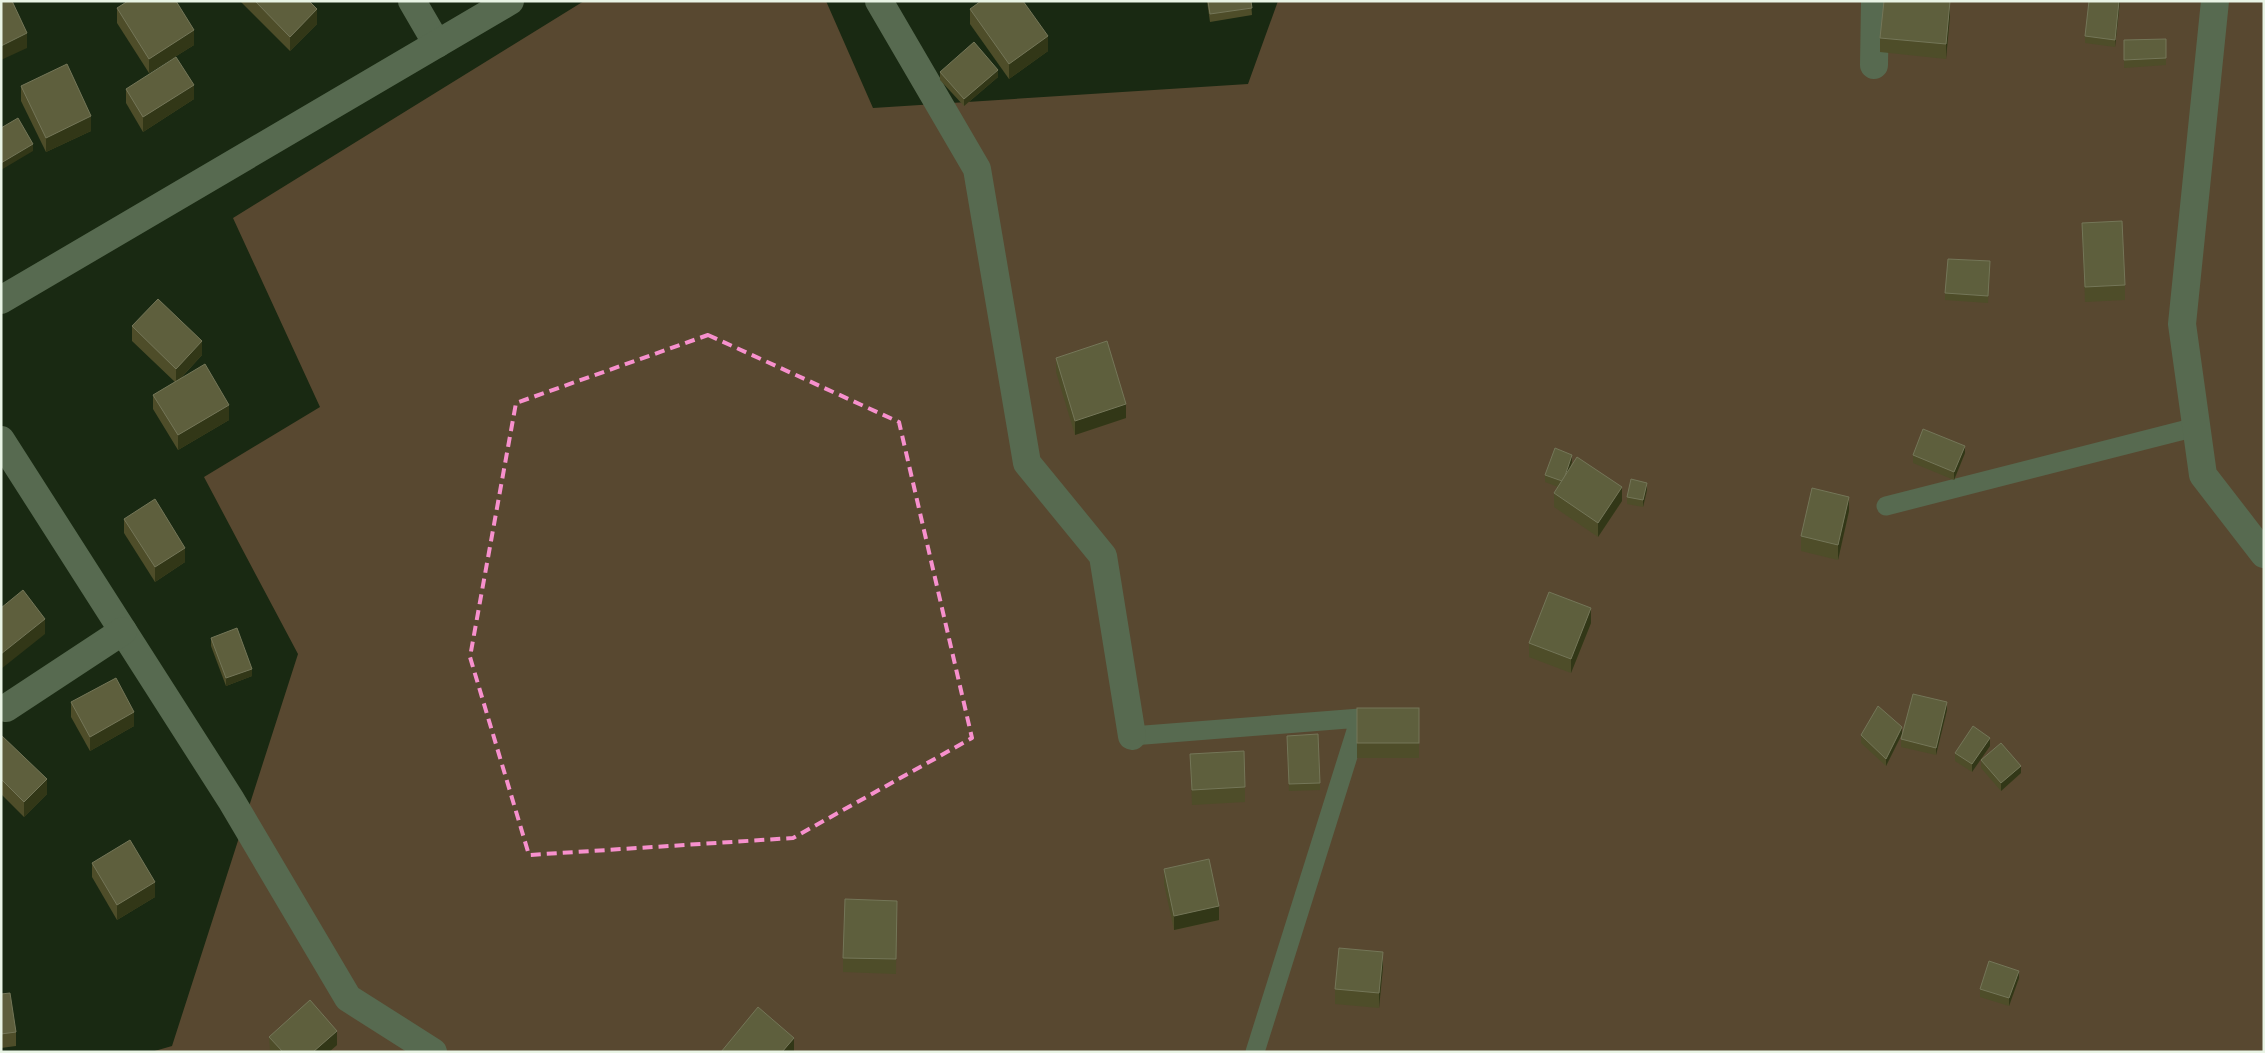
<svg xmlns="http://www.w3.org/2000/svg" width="2265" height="1053" font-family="'PT Sans',sans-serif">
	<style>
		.green { fill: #584830 }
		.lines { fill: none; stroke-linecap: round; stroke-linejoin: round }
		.service { stroke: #576a50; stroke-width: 19 }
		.minor { stroke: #576a50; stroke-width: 28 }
		.wall { fill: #4e4d29 }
		.shaded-wall { fill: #323717 }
		.building { fill: #5e5f3d; stroke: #747658 }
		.marked { fill: none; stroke: #f790cd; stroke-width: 4; stroke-dasharray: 10 6; stroke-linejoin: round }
	</style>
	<rect width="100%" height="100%" fill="#192912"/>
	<polygon class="green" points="584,1 826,1 873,108 1248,84 1278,1 2264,1 2264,1052 151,1052 172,1046 298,654 204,477 320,407 233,218"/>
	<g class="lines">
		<g class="service">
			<polyline points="1886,506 2196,427"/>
			<polyline points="1132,736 1360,718 1255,1052"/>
		</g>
		<g class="minor">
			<polyline points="412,1 437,44"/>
			<polyline points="879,1 977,169 1027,463 1103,556 1132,736"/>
			<polyline points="2215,1 2182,324 2203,475 2264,554"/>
			<polyline points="1874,65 1875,1"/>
			<polyline points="1,300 510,1"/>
			<polyline points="1,440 231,800 348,998 433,1052"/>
			<polyline points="6,708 123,631"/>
		</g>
	</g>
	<g class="wall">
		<polygon points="241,1 309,1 317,24 290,51 241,2"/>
		<polygon points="1207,1 1251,1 1252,15 1210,22"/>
		<polygon points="2089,1 2120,1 2115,47 2085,43 2085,36"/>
		<polygon points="117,8 194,45 149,73 117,23"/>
		<polygon points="970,9 1048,51 1009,79 970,24"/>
		<polygon points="1950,16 1946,59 1880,52 1880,38"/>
		<polygon points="2166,39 2166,65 2124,68 2124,40"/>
		<polygon points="940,72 998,77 964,106 940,80"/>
		<polygon points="21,86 91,131 46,152 21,101"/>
		<polygon points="126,89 194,99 143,132 126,103"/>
		<polygon points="2082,223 2125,285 2125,300 2085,302"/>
		<polygon points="1990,268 1988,303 1945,300 1945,293"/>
		<polygon points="132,326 202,355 181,378 229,420 178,450 153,409 153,395 175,382 132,341"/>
		<polygon points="1056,358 1126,418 1075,435 1056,372"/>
		<polygon points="1965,453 1954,480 1913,463 1913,455"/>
		<polygon points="1572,462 1571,467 1622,501 1598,537 1554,507 1554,493 1558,487 1545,482 1545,475"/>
		<polygon points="1647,490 1643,507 1627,504 1627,497"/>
		<polygon points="1849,511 1838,560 1801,551 1801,536"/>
		<polygon points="124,519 185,562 155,582 124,533"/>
		<polygon points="1591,623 1571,673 1529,657 1529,643"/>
		<polygon points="211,638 252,676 226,686 211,646"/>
		<polygon points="71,702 134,726 90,751 71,717"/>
		<rect x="1357" y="708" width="62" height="50"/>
		<polygon points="1947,710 1936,755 1901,747 1901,739"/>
		<polygon points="1902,734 1886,766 1861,743 1861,735"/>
		<polygon points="1,735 47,794 24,817 1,794"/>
		<polygon points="1287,736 1320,783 1320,790 1289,791"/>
		<polygon points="1990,746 1972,772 1955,761 1955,753"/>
		<polygon points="1190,754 1245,787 1245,802 1192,805"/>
		<polygon points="1981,760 2021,773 2001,791 1981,768"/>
		<polygon points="92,863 155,897 117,920 92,877"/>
		<polygon points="1164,869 1219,920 1174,930 1164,884"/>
		<polygon points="897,901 896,974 843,972 843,958"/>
		<polygon points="1383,967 1379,1008 1335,1004 1335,989"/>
		<polygon points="2019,978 2009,1006 1980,997 1980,989"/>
		<polygon points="1,994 16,1032 16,1046 1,1048"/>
		<polygon points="269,1037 337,1045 329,1052 270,1052"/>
	</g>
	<g class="shaded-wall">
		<polygon points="1950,1 1950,16 1946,59 1946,44"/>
		<polygon points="2119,1 2120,1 2115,47 2115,40"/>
		<polygon points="317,9 317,24 290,51 290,37"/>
		<polygon points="194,30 194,45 149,73 149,59"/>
		<polygon points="27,33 27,48 1,60 1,46"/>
		<polygon points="1048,36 1048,51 1009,79 1009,64"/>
		<polygon points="998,70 998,77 964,106 964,99"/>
		<polygon points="194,85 194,99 143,132 143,117"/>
		<polygon points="91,116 91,131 46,152 46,138"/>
		<polygon points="33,144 33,151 1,170 1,163"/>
		<polygon points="202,341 202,355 176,383 176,369"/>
		<polygon points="1126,404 1126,418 1075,435 1075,421"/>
		<polygon points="229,405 229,420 178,450 178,435"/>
		<polygon points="1965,446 1965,453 1954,480 1954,472"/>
		<polygon points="1572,455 1572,462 1563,489 1563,481"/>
		<polygon points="1647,483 1647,490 1643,507 1643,500"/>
		<polygon points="1622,487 1622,501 1598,537 1598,523"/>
		<polygon points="1849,497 1849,511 1838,560 1838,545"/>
		<polygon points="185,548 185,562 155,582 155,567"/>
		<polygon points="1591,608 1591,623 1571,673 1571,659"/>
		<polygon points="45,619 45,634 1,669 1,654"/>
		<polygon points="252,669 252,676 226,686 226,678"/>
		<polygon points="1947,702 1947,710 1936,755 1936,748"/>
		<polygon points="134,712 134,726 90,751 90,737"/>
		<polygon points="1902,727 1902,734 1886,766 1886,759"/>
		<polygon points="1990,738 1990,746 1972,772 1972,764"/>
		<polygon points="2021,766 2021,773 2001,791 2001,783"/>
		<polygon points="47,779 47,794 24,817 24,802"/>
		<polygon points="155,882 155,897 117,920 117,905"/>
		<polygon points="1219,906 1219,920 1174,930 1174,916"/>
		<polygon points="1383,952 1383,967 1379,1008 1379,993"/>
		<polygon points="2019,971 2019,978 2009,1006 2009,998"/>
		<polygon points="337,1031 337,1045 329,1052 313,1052"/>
		<polygon points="794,1038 794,1052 782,1052"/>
	</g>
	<g class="building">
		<polygon points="1,1 12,1 27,33 1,46"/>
		<polygon points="128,1 176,1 194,30 149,59 117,8"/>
		<polygon points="255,1 309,1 317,9 290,37"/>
		<polygon points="981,1 1023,1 1048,36 1009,64 970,9"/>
		<polygon points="1208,1 1251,1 1252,8 1210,14"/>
		<polygon points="1884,1 1950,1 1946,44 1880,38"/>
		<polygon points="2089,1 2119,1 2115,40 2085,36"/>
		<polygon points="2166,39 2166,58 2124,60 2124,40"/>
		<polygon points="974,42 998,70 964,99 940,72"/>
		<polygon points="176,57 194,85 143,117 126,89"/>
		<polygon points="67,64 91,116 46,138 21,86"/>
		<polygon points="18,118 33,144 1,163 1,128"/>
		<polygon points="2122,221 2125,285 2085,287 2082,223"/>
		<polygon points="1948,259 1990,261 1988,296 1945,293"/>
		<polygon points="158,299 202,341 176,369 132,326"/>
		<polygon points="1107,341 1126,404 1075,421 1056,358"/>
		<polygon points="205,364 229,405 178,435 153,395"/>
		<polygon points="1923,429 1965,446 1954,472 1913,455"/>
		<polygon points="1555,448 1572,455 1565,476 1562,481 1545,475"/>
		<polygon points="1577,457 1622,487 1598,523 1554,493"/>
		<polygon points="1631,479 1647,483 1643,500 1627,497"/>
		<polygon points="1812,488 1849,497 1838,545 1801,536"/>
		<polygon points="155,499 185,548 155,567 124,519"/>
		<polygon points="23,590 45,619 1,654 1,608"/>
		<polygon points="1549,592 1591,608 1571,659 1529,643"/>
		<polygon points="237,628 252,669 226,678 211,638"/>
		<polygon points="116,678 134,712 90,737 71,702"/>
		<polygon points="1913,694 1947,702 1936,748 1901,739"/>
		<polygon points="1878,706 1902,727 1886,759 1861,735"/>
		<rect x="1357" y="708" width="62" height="35"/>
		<polygon points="1973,726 1990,738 1972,764 1955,753"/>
		<polygon points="1318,734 1320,783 1289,784 1287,736"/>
		<polygon points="1,735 47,779 24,802 1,779"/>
		<polygon points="2001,743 2021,766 2001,783 1981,760"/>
		<polygon points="1244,751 1245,787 1192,790 1190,754"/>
		<polygon points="130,840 155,882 117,905 92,863"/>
		<polygon points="1209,859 1219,906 1174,916 1164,869"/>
		<polygon points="845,899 897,901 896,959 843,958"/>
		<polygon points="1339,948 1383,952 1379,993 1335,989"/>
		<polygon points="1989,961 2019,971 2009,998 1980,989"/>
		<polygon points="10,993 16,1032 1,1034 1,994"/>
		<polygon points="310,1000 337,1031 313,1052 283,1052 269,1037"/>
		<polygon points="758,1007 794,1038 782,1052 721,1052"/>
	</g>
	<path class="marked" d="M708 335 899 422 972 738 793 838 529 855 470 657 516 403Z"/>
	<rect width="2265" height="1053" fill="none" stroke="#e9f4e5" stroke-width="5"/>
</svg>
